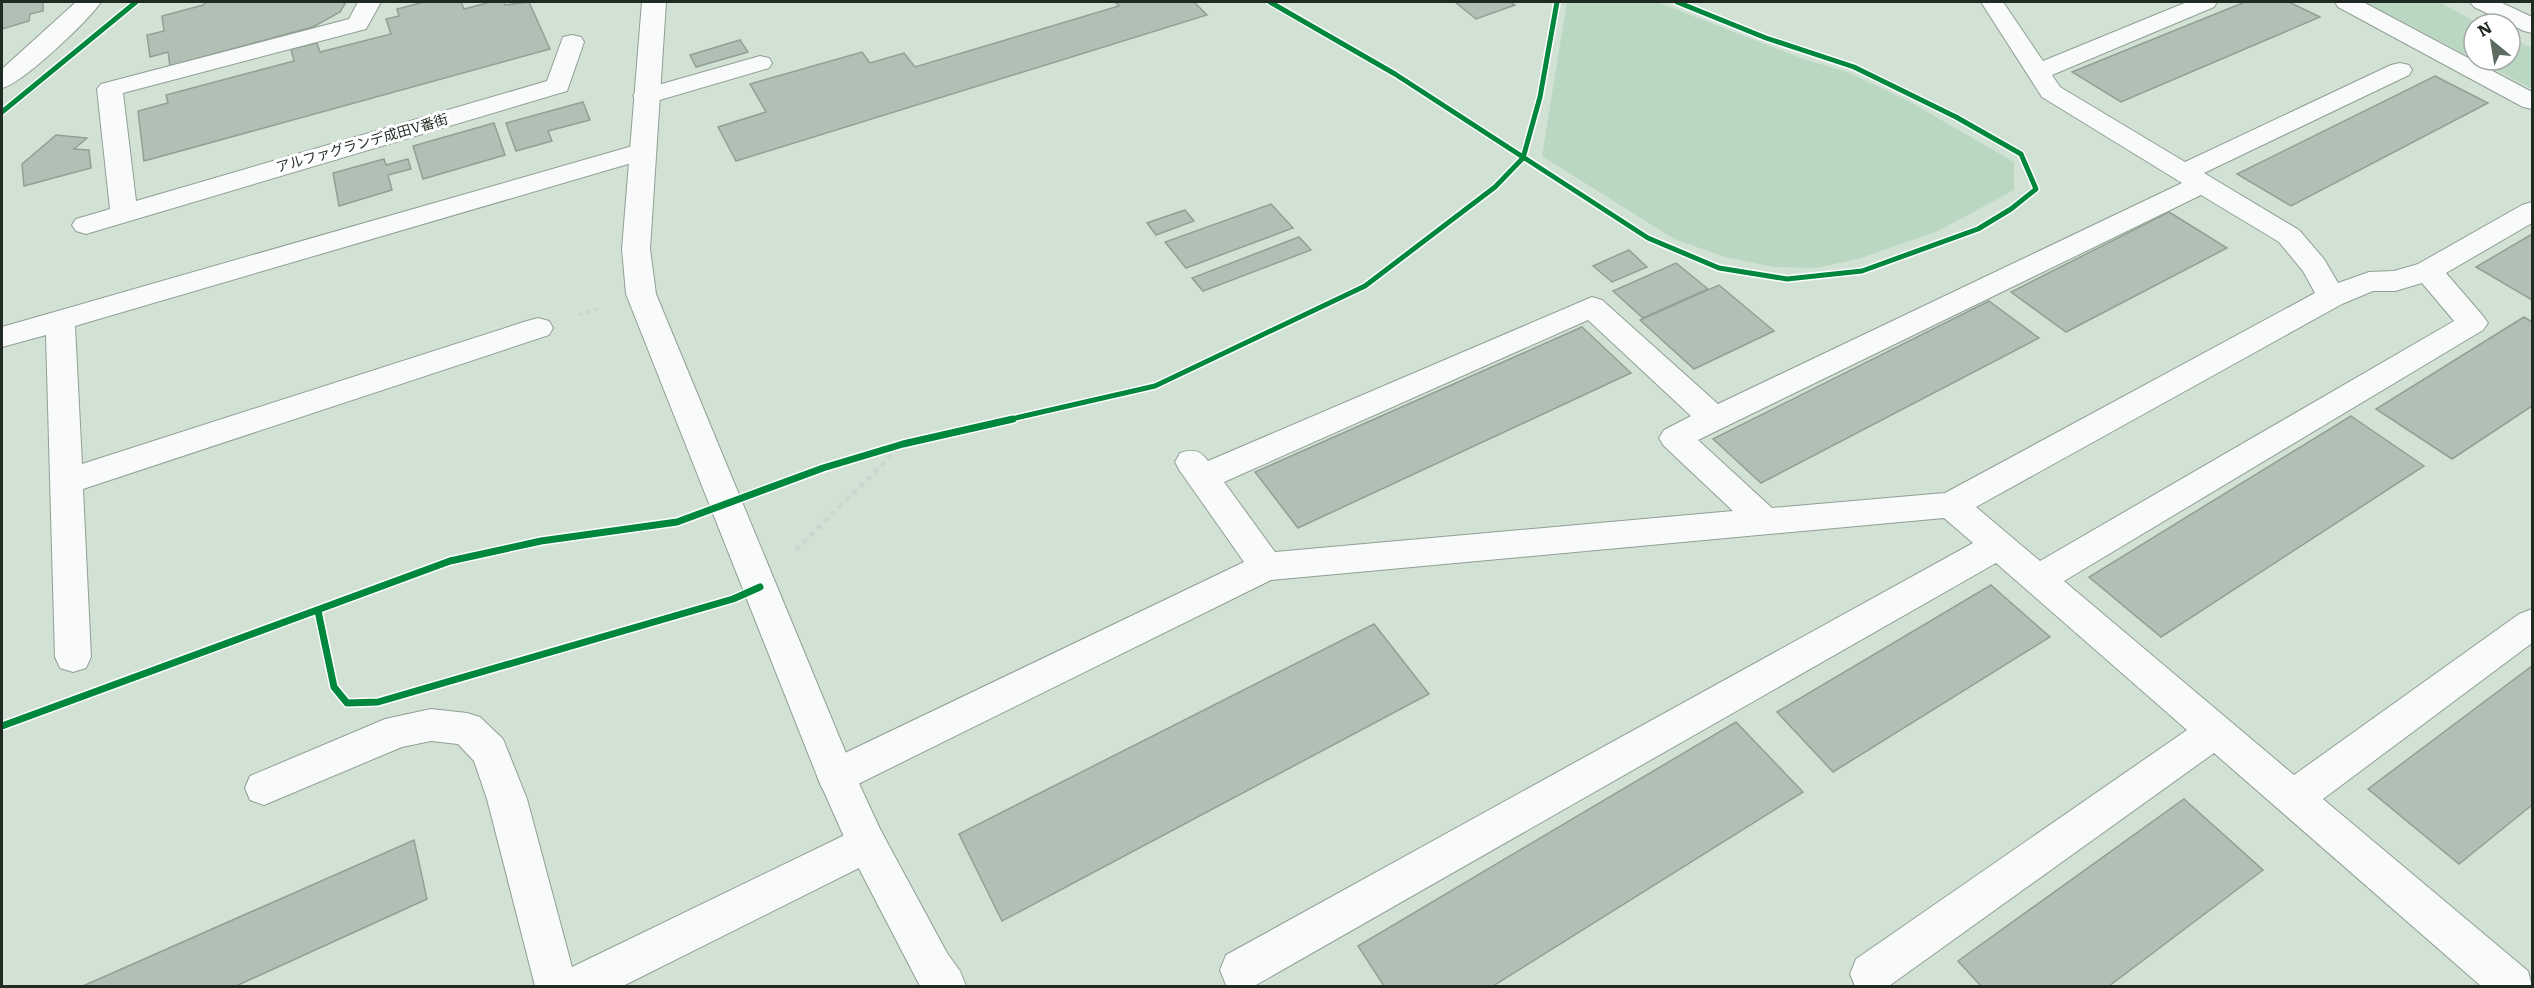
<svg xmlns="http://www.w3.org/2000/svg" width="2534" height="988" font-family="Literata,'Noto Sans JP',serif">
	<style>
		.green { fill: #bad7c2 }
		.building { fill: #b1bfb5; stroke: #929f95; stroke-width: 1.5 }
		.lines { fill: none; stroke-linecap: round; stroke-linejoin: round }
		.lane-casing { stroke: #919e94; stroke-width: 2 }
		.street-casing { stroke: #919e94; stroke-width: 2 }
		.secondary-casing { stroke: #919e94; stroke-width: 2 }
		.path-far1 { stroke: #ced4d0; stroke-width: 3; stroke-dasharray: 4 4; stroke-linecap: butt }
		.path { stroke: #ced4d0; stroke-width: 4.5; stroke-dasharray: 5 5; stroke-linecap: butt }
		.lane { fill: #f8fbf9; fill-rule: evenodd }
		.street { fill: #f8fbf9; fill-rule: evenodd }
		.secondary { fill: #f8fbf9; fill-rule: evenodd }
		.cycleway-far1-casing { stroke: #fff; stroke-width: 8 }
		.cycleway-casing { stroke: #fff; stroke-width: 10 }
		.cycleway-far1 { stroke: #00873e; stroke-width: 5 }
		.cycleway { stroke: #00873e; stroke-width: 7 }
		.labels { text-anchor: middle; stroke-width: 6; stroke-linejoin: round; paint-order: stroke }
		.far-street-label { font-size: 14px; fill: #1f2b22; stroke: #fff }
	</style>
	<rect width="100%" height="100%" fill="#d1e2d5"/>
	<g class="green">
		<polygon points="1567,2 1657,2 1806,60 1848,72 1912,103 2014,162 2014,190 1938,231 1858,259 1815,268 1774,267 1725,257 1674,239 1542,156"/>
		<polygon points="2365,2 2439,2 2480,24 2474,24 2474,59"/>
		<polygon points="2510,38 2532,48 2532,89 2477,60 2510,60"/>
	</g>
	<g class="building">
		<polygon points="2,2 43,2 43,11 30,14 29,21 2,29"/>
		<polygon points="206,2 346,2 340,12 313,27 170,66 168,52 150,57 147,35 164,31 162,16 203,5"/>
		<polygon points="424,2 461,2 464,9 491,2 504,2 505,5 529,2 550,49 144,161 138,111 168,103 166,95 294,61 291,49 317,43 320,52 391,34 386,19 399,16 397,9"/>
		<polygon points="1115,2 1194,2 1207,15 736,161 718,127 766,112 750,84 862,52 870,63 904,53 915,67 1119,6"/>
		<polygon points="1455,2 1510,2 1515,5 1476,19"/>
		<polygon points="2245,2 2289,2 2320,17 2121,102 2072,72"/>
		<polygon points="740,40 748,52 696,67 690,55"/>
		<polygon points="2435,76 2488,103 2291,206 2237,174"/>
		<polygon points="583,102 590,120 548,131 552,141 516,151 506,123"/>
		<polygon points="494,123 505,155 423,179 413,146"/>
		<polygon points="56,135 87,138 74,149 89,150 91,168 24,186 22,164"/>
		<polygon points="384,159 386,165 408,159 411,169 388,175 392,190 339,206 333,173"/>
		<polygon points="1271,204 1293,228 1186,268 1165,242"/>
		<polygon points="1185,210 1194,221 1156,235 1147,223"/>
		<polygon points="2169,212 2227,248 2066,332 2011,292"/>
		<polygon points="2532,234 2532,300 2476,267"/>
		<polygon points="1299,237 1311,250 1203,291 1192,278"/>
		<polygon points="1629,250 1647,267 1612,282 1593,266"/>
		<polygon points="1676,263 1708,289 1643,318 1613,291"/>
		<polygon points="1719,285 1774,331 1694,369 1640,320"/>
		<polygon points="1989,301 2039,338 1761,483 1713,439"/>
		<polygon points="2524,317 2532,322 2532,406 2452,459 2376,409"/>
		<polygon points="1582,327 1631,373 1298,528 1255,472"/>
		<polygon points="2351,416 2424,466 2161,637 2089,577"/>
		<polygon points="1991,585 2050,637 1833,772 1777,712"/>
		<polygon points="1374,624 1429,694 1002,921 959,834"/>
		<polygon points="2532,666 2532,805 2459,864 2368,789"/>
		<polygon points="1736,722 1803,792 1493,986 1384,986 1358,946"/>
		<polygon points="2184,799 2263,870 2109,986 1981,986 1958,961"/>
		<polygon points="414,840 427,899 236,986 83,986"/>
	</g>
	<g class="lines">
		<defs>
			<g id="lane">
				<path d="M76 2H101C88 21 22 84 2 88V69Z"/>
				<polygon points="358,2 381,2 366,29 123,93 136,201 547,81 563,37 572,35 581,37 584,42 567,91 96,231 86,234 76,231 72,225 76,219 110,209 97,89 101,84 349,19"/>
				<path d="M1981 2H2003L2043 61 2187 2H2217L2214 7 2052 75 2060 87 2185 162 2391 65 2400 63 2409 65 2412 70 2409 75 2204 173 2299 230 2324 259 2338 283 2369 272 2394 271 2418 264 2522 205 2532 202V223L2446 273 2483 316 2488 323 2483 330 2064 581 2294 775 2519 614 2532 609V643L2323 799 2528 971 2532 986H2481L2214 753 1889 986H1855L1850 974 1856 959 2187 730 1996 563 1256 985H1226L1220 970 1226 955 1973 543 1944 518 1271 580 850 788 836 793 822 788 817 776 822 764 1244 562 1180 471 1175 462 1180 453C1193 449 1200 450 1208 461L1592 297 1602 300 1718 404 2182 183 2042 97ZM2201 195 2279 242 2303 271 2315 293 1945 493 1772 508 1698 440ZM2422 283 2454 321 2040 561 1976 507 2342 304 2373 291H2395ZM1588 320 1691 416 1664 430 1659 438 1664 446 1733 511 1275 552 1224 482Z"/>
				<polygon points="760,56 769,58 772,63 769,68 646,104 637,101 633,96 637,91"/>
				<polygon points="431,709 467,713 480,717 503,739 527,799 572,967 853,831 867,826 881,831 887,844 881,857 623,986 535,986 487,799 474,761 458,744 431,741 402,747 264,805 250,800 245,788 250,776 385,719"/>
			</g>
			<g id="street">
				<polygon points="2335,2 2363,2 2532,92 2532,109 2523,107 2338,7"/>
				<polygon points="643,143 652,145 656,151 652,157 75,326 82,464 527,321 538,318 549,321 553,328 549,335 83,489 91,657 86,668 73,672 60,668 55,657 46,335 2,347 2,327"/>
			</g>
			<g id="secondary">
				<polygon points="642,2 666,2 650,249 656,294 855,775 881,831 947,953 960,971 966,986 920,986 853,857 817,776 626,294 622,249"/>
				<polygon points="2470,2 2500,2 2532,17 2532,33 2524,31 2474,7"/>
			</g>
		</defs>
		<use href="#lane" class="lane-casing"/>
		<use href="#street" class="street-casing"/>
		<use href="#secondary" class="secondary-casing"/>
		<polyline class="path-far1" points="579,315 600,308"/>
		<polyline class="path" points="796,550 903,444"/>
		<use href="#lane" class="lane"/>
		<use href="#street" class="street"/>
		<use href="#secondary" class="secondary"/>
		<defs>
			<g id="cycleway-far1">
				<polyline points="1270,2 1395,74 1648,238 1719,268 1787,279 1862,271 1978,229 2011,209 2036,189 2021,154 1956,117 1854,67 1766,38 1677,2"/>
				<polyline points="2,112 136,2"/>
				<polyline points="1007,420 1155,386 1365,286 1495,187 1523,158 1540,97 1557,2"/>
			</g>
			<g id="cycleway">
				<polyline points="318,611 334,687 347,703 378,702 733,599 760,587"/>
				<polyline points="2,726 450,561 541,541 677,522 823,468 903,444 1013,419"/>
			</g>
		</defs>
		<use href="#cycleway-far1" class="cycleway-far1-casing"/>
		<use href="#cycleway" class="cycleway-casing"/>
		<use href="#cycleway-far1" class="cycleway-far1"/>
		<use href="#cycleway" class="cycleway"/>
	</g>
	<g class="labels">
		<g class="far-street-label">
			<text transform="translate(362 143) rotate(-16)" y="5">アルファグランデ成田V番街</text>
		</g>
	</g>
	<rect width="2534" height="988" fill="none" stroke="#1f2b22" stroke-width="6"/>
	<g transform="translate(2492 42) rotate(330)"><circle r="28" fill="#ffffff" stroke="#a5aaa7" stroke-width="1.5"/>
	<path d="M0-4.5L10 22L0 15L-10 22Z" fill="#5d6b61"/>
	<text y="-9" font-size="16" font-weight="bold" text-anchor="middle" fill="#1f2b22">N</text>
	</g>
</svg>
